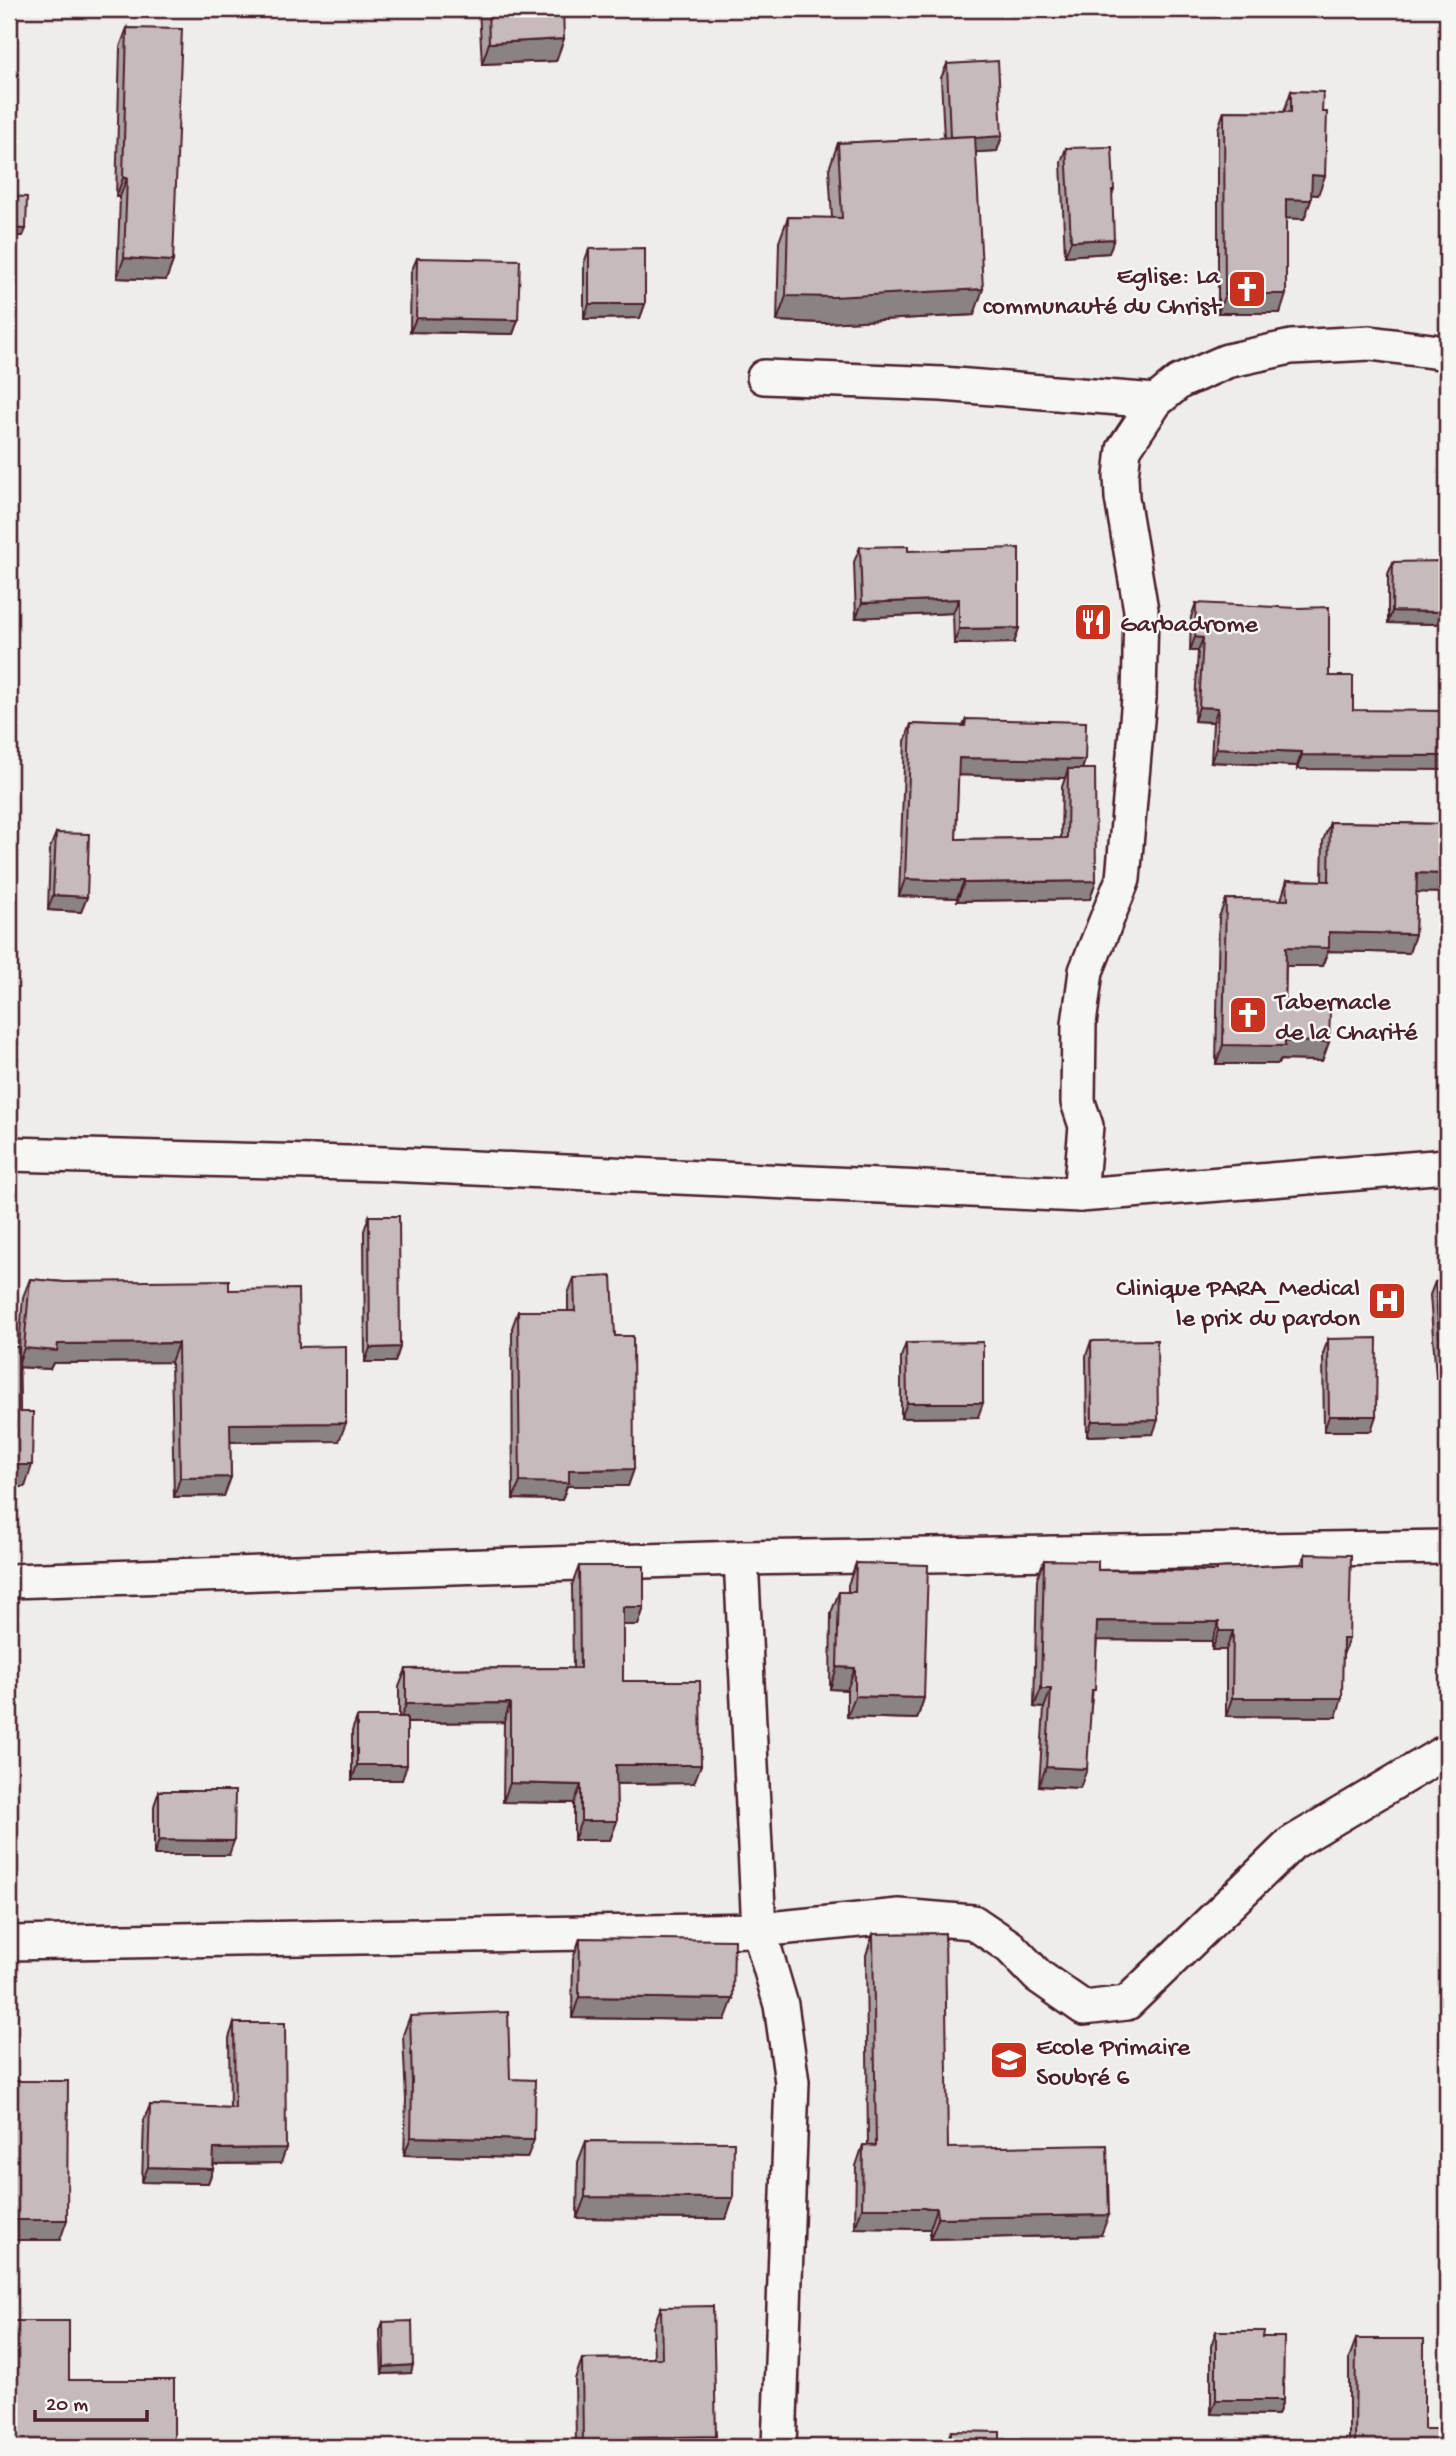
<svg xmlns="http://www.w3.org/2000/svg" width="1456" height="2456" font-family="'Gochi Hand',sans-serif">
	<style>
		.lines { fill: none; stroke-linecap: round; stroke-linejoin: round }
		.street-casing { stroke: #4a1f2b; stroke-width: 38 }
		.street { stroke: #f6f6f2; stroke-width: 33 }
		.wall { fill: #aaa0a1; stroke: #4a1f2b; stroke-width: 2; fill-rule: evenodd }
		.shaded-wall { fill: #8b8283; stroke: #4a1f2b; stroke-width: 2 }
		.building { fill: #c6babb; stroke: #4a1f2b; stroke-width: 2 }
		.labels { text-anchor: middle; stroke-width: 5; stroke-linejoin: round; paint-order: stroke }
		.poi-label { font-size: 26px; fill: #4a1f2b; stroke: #f6f6f2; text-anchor: start }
	</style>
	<rect width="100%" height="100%" fill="#efedea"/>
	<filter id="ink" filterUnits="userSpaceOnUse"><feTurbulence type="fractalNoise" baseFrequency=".0143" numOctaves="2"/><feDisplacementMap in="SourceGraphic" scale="14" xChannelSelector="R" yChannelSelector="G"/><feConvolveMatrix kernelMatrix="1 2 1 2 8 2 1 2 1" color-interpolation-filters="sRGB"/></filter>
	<g filter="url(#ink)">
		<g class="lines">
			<defs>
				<g id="street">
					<polyline points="764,377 942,384 1156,401"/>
					<polyline points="9,1154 386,1164 1080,1195 1447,1166"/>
					<polyline points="1080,1195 1086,1126 1078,1102 1079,1024 1086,971 1123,879 1139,698 1141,610 1122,498 1121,476 1124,449 1156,401 1179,382 1227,361 1291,347 1370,343 1447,353"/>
					<polyline points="741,1558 759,1930 781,2005 792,2082 779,2447"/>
					<polyline points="9,1581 741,1558 1447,1547"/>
					<polyline points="9,1943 759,1930 899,1916 973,1922 1010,1947 1038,1976 1084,2008 1127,2003 1292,1843 1447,1751"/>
				</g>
			</defs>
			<use href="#street" class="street-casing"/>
			<use href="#street" class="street"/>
		</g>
		<g class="wall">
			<polygon points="479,9 563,9 556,61 482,64"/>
			<polygon points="127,28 173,261 166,280 117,278 120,197 116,197 120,47"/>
			<polygon points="947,64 1002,136 997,151 976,152 974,315 824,323 777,321 779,242 788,217 832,218 829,169 838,143 944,138 941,78"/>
			<polygon points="1291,91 1318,195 1311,194 1311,200 1304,219 1286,218 1286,294 1280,313 1218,313 1218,129 1224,111 1284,112"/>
			<polygon points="1066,148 1114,190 1112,195 1109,253 1065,256 1061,162"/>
			<polygon points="589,249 645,304 640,318 584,319 584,263"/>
			<polygon points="417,258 518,320 513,334 410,332 411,272"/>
			<polygon points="860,547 908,551 1019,628 1014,643 954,644 953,613 856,618 854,562"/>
			<polygon points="1393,562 1442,612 1437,624 1388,623 1388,574"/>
			<polygon points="1196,603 1329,676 1353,676 1297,769 1297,766 1211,762 1213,722 1194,721 1198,651 1190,651 1191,617"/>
			<path d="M966 719 1085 760 1082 769 1090 899 957 901V898L899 896 905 741 911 724 963 726ZM958 775 1065 778 1062 787 1061 838 956 839Z"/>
			<polygon points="1330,822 1447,824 1447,893 1416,892 1415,934 1409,953 1328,951 1322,966 1286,966 1285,1008 1329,1042 1322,1061 1280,1060 1278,1064 1216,1064 1219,917 1226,899 1281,900 1287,880 1322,881 1323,841"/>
			<polygon points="56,833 87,897 81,912 48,910 50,848"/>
			<polygon points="369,1216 400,1347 395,1362 365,1362 364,1231"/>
			<polygon points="574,1278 615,1336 634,1469 628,1486 567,1486 562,1500 513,1499 512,1328 518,1311 568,1311 568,1294"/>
			<polygon points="30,1279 64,1282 229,1290 299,1347 339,1441 230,1442 231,1477 224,1496 174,1497 171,1362 53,1363 50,1369 19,1367 20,1412 25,1487 9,1487 9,1347 19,1347 23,1297"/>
			<polygon points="1447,1280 1447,1378 1436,1378 1430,1295 1435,1282"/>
			<polygon points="1328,1339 1371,1431 1324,1431 1323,1354"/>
			<polygon points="1091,1341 1153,1434 1087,1436 1086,1356"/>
			<polygon points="906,1343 978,1417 901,1418 901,1357"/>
			<polygon points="1305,1554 1343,1656 1336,1717 1226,1716 1226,1650 1212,1650 1212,1641 1097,1640 1092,1699 1080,1788 1039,1786 1044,1708 1034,1707 1037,1579 1044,1560 1098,1570 1216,1571 1217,1568 1301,1564"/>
			<polygon points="856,1563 924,1698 917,1719 847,1717 847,1690 830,1689 831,1613 839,1592 848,1592 848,1585"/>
			<polygon points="579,1566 644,1607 638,1625 623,1625 623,1681 694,1783 616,1784 617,1821 610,1840 574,1840 574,1803 503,1802 504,1722 407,1723 402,1780 352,1780 352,1731 357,1717 399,1717 399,1687 406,1669 573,1668 572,1585"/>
			<polygon points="159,1791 229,1855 154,1855 154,1806"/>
			<polygon points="873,1934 948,2148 1101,2235 930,2239 930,2229 855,2228 856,2166 863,2145 868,2145 866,1955"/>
			<polygon points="580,1938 725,2020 572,2018 573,1959"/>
			<polygon points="410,2016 510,2079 527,2158 404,2155 406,2100 403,2035"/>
			<polygon points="234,2023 281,2163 214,2164 213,2169 208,2183 142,2182 144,2120 150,2105 230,2108 229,2038"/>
			<polygon points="586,2141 733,2198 726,2219 577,2218 578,2162"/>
			<polygon points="661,2307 712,2447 414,2446 576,2445 575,2379 582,2359 654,2358 653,2327"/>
			<polygon points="383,2322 411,2373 382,2374 380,2330"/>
			<polygon points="1216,2331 1263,2337 1283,2400 1278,2415 1211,2414 1211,2346"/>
			<polygon points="1356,2339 1424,2429 1447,2447 1349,2447 1349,2358"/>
			<polygon points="951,2431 1000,2447 945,2447"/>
		</g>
		<g class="shaded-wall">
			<polygon points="564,39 556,61 482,64 489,43"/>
			<polygon points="1002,136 997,151 945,154 951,139"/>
			<polygon points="1312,175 1325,176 1318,195 1305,194"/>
			<polygon points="123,178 127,178 120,197 116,197"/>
			<polygon points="1286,199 1311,200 1304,219 1279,218"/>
			<polygon points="9,228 26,229 23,236 9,236"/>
			<polygon points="1114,239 1109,253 1065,256 1071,241"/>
			<polygon points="124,258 173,261 166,280 117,278"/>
			<polygon points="983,289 974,315 824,323 777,321 786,296"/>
			<polygon points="1225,294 1286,294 1280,313 1218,313"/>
			<polygon points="589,304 645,304 640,318 584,319"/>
			<polygon points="416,318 518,320 513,334 410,332"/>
			<polygon points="959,599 953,613 856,618 862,603"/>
			<polygon points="1392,611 1442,612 1437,624 1388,623"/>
			<polygon points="1019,628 1014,643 954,644 959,629"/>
			<polygon points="1195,637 1203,638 1198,651 1190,651"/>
			<polygon points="1199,707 1218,708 1213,722 1194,721"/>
			<polygon points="1216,748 1302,752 1297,766 1211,762"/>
			<polygon points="1302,755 1447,756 1447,770 1297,769"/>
			<polygon points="959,758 1085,760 1079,778 1068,769 1065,778 953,775"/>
			<polygon points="1417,873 1447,874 1447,893 1410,892"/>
			<polygon points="905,879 964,881 957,898 899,896"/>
			<polygon points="1096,881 1090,899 957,901 964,883"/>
			<polygon points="53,895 87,897 81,912 48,910"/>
			<polygon points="1329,932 1415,934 1409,953 1328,951 1322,966 1279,966 1286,947"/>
			<polygon points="1285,1041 1329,1042 1322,1061 1280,1060 1278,1064 1216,1064 1223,1045"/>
			<polygon points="178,1343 171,1362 53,1363 50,1369 17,1367 24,1348 58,1344"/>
			<polygon points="400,1347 395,1362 365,1362 370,1348"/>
			<polygon points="1447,1364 1447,1378 1436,1378 1441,1365"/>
			<polygon points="907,1403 983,1403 978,1417 901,1418"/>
			<polygon points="1329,1416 1376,1416 1371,1431 1324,1431"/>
			<polygon points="1158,1420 1153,1434 1087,1436 1092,1421"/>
			<polygon points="346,1423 339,1441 223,1442 230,1424"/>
			<polygon points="9,1465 32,1465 25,1487 9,1487"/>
			<polygon points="634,1469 628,1486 567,1486 562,1500 513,1499 520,1482 569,1470"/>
			<polygon points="231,1477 224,1496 174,1497 180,1478"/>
			<polygon points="623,1607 644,1607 638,1625 616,1625"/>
			<polygon points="1097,1621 1219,1622 1212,1641 1090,1640"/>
			<polygon points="1219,1631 1233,1631 1226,1650 1212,1650"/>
			<polygon points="1343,1639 1349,1639 1342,1658"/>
			<polygon points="837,1667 855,1668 847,1690 830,1689"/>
			<polygon points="1041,1689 1051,1689 1044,1708 1034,1707"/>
			<polygon points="855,1696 924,1698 917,1719 847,1717"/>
			<polygon points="1232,1698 1342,1698 1336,1717 1226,1716"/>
			<polygon points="510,1703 504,1722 399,1723 406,1704"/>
			<polygon points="357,1765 407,1765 402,1780 352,1780"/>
			<polygon points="616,1765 701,1765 694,1783 609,1784"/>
			<polygon points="1046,1767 1087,1769 1080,1788 1039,1786"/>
			<polygon points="510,1783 581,1785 574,1803 503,1802"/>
			<polygon points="581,1821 617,1821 610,1840 574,1840"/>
			<polygon points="159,1840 234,1841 229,1855 154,1855"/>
			<polygon points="579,1997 733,1999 725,2020 572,2018"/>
			<polygon points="411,2137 534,2140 527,2158 404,2155"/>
			<polygon points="286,2148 281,2163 209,2164 214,2149"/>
			<polygon points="148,2167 213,2169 208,2183 142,2182"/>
			<polygon points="585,2197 733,2198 726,2219 577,2218"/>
			<polygon points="862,2208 937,2208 930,2229 855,2228"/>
			<polygon points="1109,2215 1101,2235 930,2239 938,2218"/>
			<polygon points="9,2220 67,2220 60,2240 9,2240"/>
			<polygon points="413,2365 411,2373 382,2374 384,2367"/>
			<polygon points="1216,2400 1283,2400 1278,2415 1211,2414"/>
			<polygon points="716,2436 712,2447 625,2447 628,2438"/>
			<polygon points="140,2444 174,2444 173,2447 138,2447"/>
		</g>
		<g class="building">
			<polygon points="488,9 563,9 564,39 489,43"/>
			<polygon points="127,28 182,29 173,261 124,258 127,178 123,178"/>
			<polygon points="998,61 1002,136 975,138 975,136 950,137 947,64"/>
			<polygon points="1291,91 1323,92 1322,112 1327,112 1325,176 1312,175 1311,200 1286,199 1286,294 1225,294 1224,111 1291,112"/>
			<polygon points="975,136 983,289 833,297 786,296 788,217 842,218 838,143"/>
			<polygon points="1112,147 1114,190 1112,190 1114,239 1071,241 1066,148"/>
			<polygon points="9,196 27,197 26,229 9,228"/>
			<polygon points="645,248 645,304 589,304 589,249"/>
			<polygon points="417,258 520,260 518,320 416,318"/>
			<polygon points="908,546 908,551 1019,548 1019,628 959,629 959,599 862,603 860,547"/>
			<polygon points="1441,561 1442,612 1392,611 1393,562"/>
			<polygon points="1196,603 1297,608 1329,607 1329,676 1353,676 1353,710 1447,711 1447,756 1302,755 1302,752 1216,748 1218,708 1199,707 1203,638 1195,637"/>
			<polygon points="966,719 1086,722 1085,760 959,758 956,839 1067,838 1068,769 1095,769 1096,881 964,883 964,881 905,879 911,724 965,726"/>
			<polygon points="1330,822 1447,824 1447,874 1417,873 1415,934 1329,932 1329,948 1286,947 1285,1008 1330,1010 1329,1042 1285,1041 1285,1046 1223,1045 1226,899 1288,900 1287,880 1329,881"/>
			<polygon points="56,833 89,834 87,897 53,895"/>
			<polygon points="369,1216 399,1216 400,1347 370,1348"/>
			<polygon points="612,1276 615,1336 633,1336 634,1469 569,1470 569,1483 520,1482 518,1311 575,1311 574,1278"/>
			<polygon points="30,1279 64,1282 229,1280 229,1290 298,1289 299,1347 346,1346 346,1423 230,1424 231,1477 180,1478 178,1343 58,1344 57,1351 24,1348"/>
			<polygon points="1447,1280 1447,1364 1441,1365 1435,1282"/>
			<polygon points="1377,1338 1376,1416 1329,1416 1328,1339"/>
			<polygon points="1157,1340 1158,1420 1092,1421 1091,1341"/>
			<polygon points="983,1342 983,1403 907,1403 906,1343"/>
			<polygon points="9,1347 19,1347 20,1412 33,1412 32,1465 9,1465"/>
			<polygon points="1305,1554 1351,1555 1349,1639 1343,1639 1342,1698 1232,1698 1233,1631 1219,1631 1219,1622 1097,1621 1095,1690 1092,1690 1087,1769 1046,1767 1051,1689 1041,1689 1044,1560 1098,1561 1098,1570 1217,1571 1217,1568 1305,1564"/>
			<polygon points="856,1563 928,1565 924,1698 855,1696 855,1668 837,1667 839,1592 855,1592"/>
			<polygon points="579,1566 644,1566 644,1607 623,1607 623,1681 700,1681 701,1765 616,1765 617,1821 581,1821 581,1785 510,1783 510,1703 406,1704 406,1669 580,1668"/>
			<rect x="357" y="1717" width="50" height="48"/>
			<polygon points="159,1791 235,1791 234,1841 159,1840"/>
			<polygon points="945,1933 948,2148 1107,2145 1109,2215 938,2218 937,2208 862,2208 863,2145 876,2146 873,1934"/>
			<polygon points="580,1938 734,1940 733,1999 579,1997"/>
			<polygon points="508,2012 510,2079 535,2080 534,2140 411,2137 412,2082 410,2016"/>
			<polygon points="234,2023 285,2023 286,2148 214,2149 213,2169 148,2167 150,2105 235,2108"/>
			<polygon points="9,2081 68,2081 67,2220 9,2220"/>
			<polygon points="586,2141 734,2142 733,2198 585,2197"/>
			<polygon points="713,2306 716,2436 628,2438 628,2447 315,2447 414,2444 414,2446 583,2445 582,2359 662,2358 661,2307"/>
			<polygon points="9,2321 69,2321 69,2380 174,2380 174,2444 140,2444 140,2447 9,2447"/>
			<polygon points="412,2321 413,2365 384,2367 383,2322"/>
			<polygon points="1216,2331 1264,2331 1263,2337 1284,2337 1283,2400 1216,2400"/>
			<polygon points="1356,2339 1424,2339 1424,2429 1447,2429 1447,2447 1355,2447"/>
			<polygon points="951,2431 1000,2432 1000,2447 951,2447"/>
		</g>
	</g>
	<defs>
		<symbol id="church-square" viewBox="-11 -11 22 22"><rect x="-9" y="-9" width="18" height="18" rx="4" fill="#c8321e" stroke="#f6f6f2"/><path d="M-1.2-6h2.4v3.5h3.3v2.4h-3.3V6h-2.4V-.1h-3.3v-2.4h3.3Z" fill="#fff"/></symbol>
		<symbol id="restaurant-square" viewBox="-11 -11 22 22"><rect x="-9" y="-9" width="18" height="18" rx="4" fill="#c8321e" stroke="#f6f6f2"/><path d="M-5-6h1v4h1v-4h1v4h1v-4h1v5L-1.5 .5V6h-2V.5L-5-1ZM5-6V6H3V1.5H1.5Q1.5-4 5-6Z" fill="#fff"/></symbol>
		<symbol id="hospital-square" viewBox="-11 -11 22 22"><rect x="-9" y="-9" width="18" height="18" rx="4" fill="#c8321e" stroke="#f6f6f2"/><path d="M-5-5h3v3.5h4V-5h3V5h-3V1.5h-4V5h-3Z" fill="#fff"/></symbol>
		<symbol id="school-square" viewBox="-11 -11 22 22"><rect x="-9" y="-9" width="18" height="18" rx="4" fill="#c8321e" stroke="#f6f6f2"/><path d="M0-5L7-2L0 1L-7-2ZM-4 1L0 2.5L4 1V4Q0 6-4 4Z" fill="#fff"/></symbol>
	</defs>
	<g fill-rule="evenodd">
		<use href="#church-square" x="1225" y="267" width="44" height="44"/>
		<use href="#restaurant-square" x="1071" y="600" width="44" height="44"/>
		<use href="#church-square" x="1226" y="993" width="44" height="44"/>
		<use href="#hospital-square" x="1365" y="1279" width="44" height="44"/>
		<use href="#school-square" x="987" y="2038" width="44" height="44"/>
	</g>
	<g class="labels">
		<g class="poi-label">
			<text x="1220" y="283" text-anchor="end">Eglise: La<tspan x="1220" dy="30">communauté du Christ</tspan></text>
			<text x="1120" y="631">Garbadrome</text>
			<text x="1275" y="1009">Tabernacle<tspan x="1275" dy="30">de la Charité</tspan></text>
			<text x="1360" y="1295" text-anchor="end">Clinique PARA_Medical<tspan x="1360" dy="30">le prix du pardon</tspan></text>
			<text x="1036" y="2054">Ecole Primaire<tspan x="1036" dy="30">Soubré 6</tspan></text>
		</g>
	</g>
	<rect width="1456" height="2456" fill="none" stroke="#f6f6f2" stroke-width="35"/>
	<rect x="18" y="18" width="1421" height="2421" fill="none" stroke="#4a1f2b" stroke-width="2.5" filter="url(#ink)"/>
	<path d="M35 2410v10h112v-10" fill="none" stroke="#4a1f2b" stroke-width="3.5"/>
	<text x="46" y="2410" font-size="21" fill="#4a1f2b" stroke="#f6f6f2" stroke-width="5" paint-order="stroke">20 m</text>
</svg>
